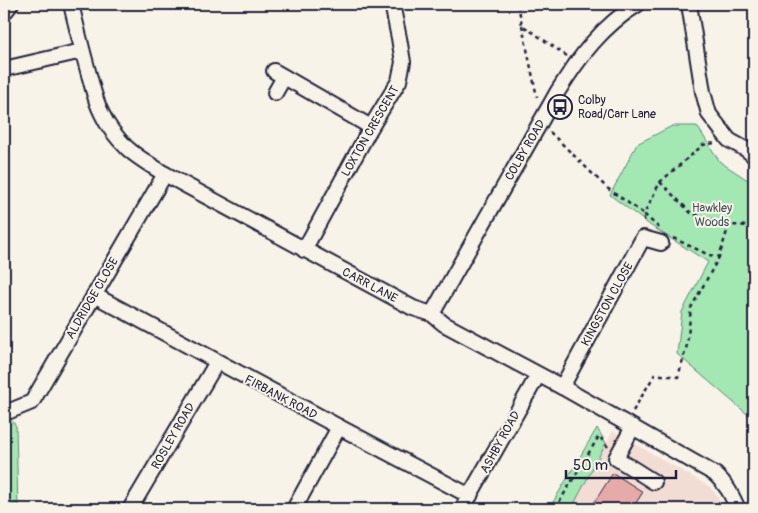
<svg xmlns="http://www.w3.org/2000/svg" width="758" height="513" font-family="Pangolin,sans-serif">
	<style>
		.built { fill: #f2ddd5 }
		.green { fill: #a3e7b3; stroke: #628477 }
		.building { fill: #e6aba8; stroke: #22223b }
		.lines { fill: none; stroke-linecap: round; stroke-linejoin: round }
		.minor-casing { stroke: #22223b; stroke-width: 18 }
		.path { stroke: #22223b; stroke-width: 2.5; stroke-dasharray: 4 4; stroke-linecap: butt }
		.minor { stroke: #f7f3e8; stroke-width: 14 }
		.labels { text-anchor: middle; stroke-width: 4; stroke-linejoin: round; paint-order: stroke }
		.poi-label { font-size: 12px; fill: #22223b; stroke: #f7f3e8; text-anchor: start }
		.street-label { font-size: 12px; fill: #22223b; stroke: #f7f3e8 }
		.park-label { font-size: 12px; fill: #425359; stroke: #f7f3e8 }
	</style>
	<rect width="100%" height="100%" fill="#f7f3e8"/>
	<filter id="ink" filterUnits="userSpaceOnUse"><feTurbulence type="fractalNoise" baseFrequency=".02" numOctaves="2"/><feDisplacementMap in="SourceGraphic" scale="10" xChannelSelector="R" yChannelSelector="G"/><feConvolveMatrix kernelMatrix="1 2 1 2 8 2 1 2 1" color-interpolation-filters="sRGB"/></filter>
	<g filter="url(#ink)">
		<polygon class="built" points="613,431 710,487 716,494 724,509 571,509"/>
		<g class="green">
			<polygon points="672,126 697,126 720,162 754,184 754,420 677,354 682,312 708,262 651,226 610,195 637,144"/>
			<polygon points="4,411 16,426 18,509 4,509"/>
			<polygon points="597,428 606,443 574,504 571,509 549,509"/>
		</g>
		<polygon class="building" points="613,473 643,492 632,509 590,509"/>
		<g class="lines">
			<defs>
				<g id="minor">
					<path d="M71 4C77 29 83 54 90 78 93 90 96 103 102 114 108 127 117 138 127 148 138 158 152 166 165 174L413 308 432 314 444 324 562 387 715 474C727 485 731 494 738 509"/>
					<polyline points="689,4 703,92 709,114 729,140 747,150 754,156"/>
					<polyline points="4,13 11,4"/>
					<polyline points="4,69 82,51"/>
					<polyline points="274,71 371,127"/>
					<polyline points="275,93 284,77"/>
					<polyline points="304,250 371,127 399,81 403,62 399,38 392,4"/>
					<polyline points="94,295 339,427 470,496"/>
					<path d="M432 314 558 91C580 56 602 26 638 4"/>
					<polyline points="562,387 643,238 661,243"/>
					<polyline points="10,411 32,402 165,174"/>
					<polyline points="633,427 616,458 654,482"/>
					<polyline points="130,509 217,362"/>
					<polyline points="294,509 339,427"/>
					<polyline points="462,509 538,375"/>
				</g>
			</defs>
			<use href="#minor" class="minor-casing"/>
			<g class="path">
				<polyline points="518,4 522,25 567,56"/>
				<polyline points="522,25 537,97"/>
				<polyline points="550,132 607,188 644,214 644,224"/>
				<polyline points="660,182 691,213 729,225 754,226"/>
				<polyline points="659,228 644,214 660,182 703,145 715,143"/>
				<polyline points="673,238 709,255 719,257 729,225"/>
				<polyline points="633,411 655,374 678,377 687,345 691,308 719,257"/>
				<polyline points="555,509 599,436 608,447"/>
			</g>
			<use href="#minor" class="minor"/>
		</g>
	</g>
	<defs>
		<symbol id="bus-ring" viewBox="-11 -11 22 22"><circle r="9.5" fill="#f7f3e8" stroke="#22223b" stroke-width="1.5"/><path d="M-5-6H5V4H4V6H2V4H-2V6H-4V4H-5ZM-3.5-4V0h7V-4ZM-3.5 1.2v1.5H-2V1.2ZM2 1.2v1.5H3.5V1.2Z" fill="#22223b"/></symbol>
	</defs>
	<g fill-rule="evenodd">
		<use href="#bus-ring" x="546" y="93" width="28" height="28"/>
	</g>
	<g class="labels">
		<g class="poi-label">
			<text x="578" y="104">Colby<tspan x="578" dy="14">Road/Carr Lane</tspan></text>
		</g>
		<g class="street-label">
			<text transform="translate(370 131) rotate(-60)" y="4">LOXTON CRESCENT</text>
			<text transform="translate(525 150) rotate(-60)" y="4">COLBY ROAD</text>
			<text transform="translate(370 285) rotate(28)" y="4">CARR LANE</text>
			<text transform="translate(92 298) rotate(-60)" y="4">ALDRIDGE CLOSE</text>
			<text transform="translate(607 304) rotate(-61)" y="4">KINGSTON CLOSE</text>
			<text transform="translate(281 397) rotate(28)" y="4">FIRBANK ROAD</text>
			<text transform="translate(173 436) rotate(-60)" y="4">ROSLEY ROAD</text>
			<text transform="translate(500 442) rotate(-61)" y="4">ASHBY ROAD</text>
		</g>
		<g class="park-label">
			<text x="712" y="212">Hawkley<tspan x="712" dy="14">Woods</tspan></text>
		</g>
	</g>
	<rect width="758" height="513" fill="none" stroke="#f7f3e8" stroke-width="20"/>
	<rect x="10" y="10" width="738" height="493" fill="none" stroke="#22223b" stroke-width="2" filter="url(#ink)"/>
	<path d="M566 470v8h110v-8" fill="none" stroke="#22223b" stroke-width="2.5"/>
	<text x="573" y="470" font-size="15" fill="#22223b" stroke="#f7f3e8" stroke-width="4" paint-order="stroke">50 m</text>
</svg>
